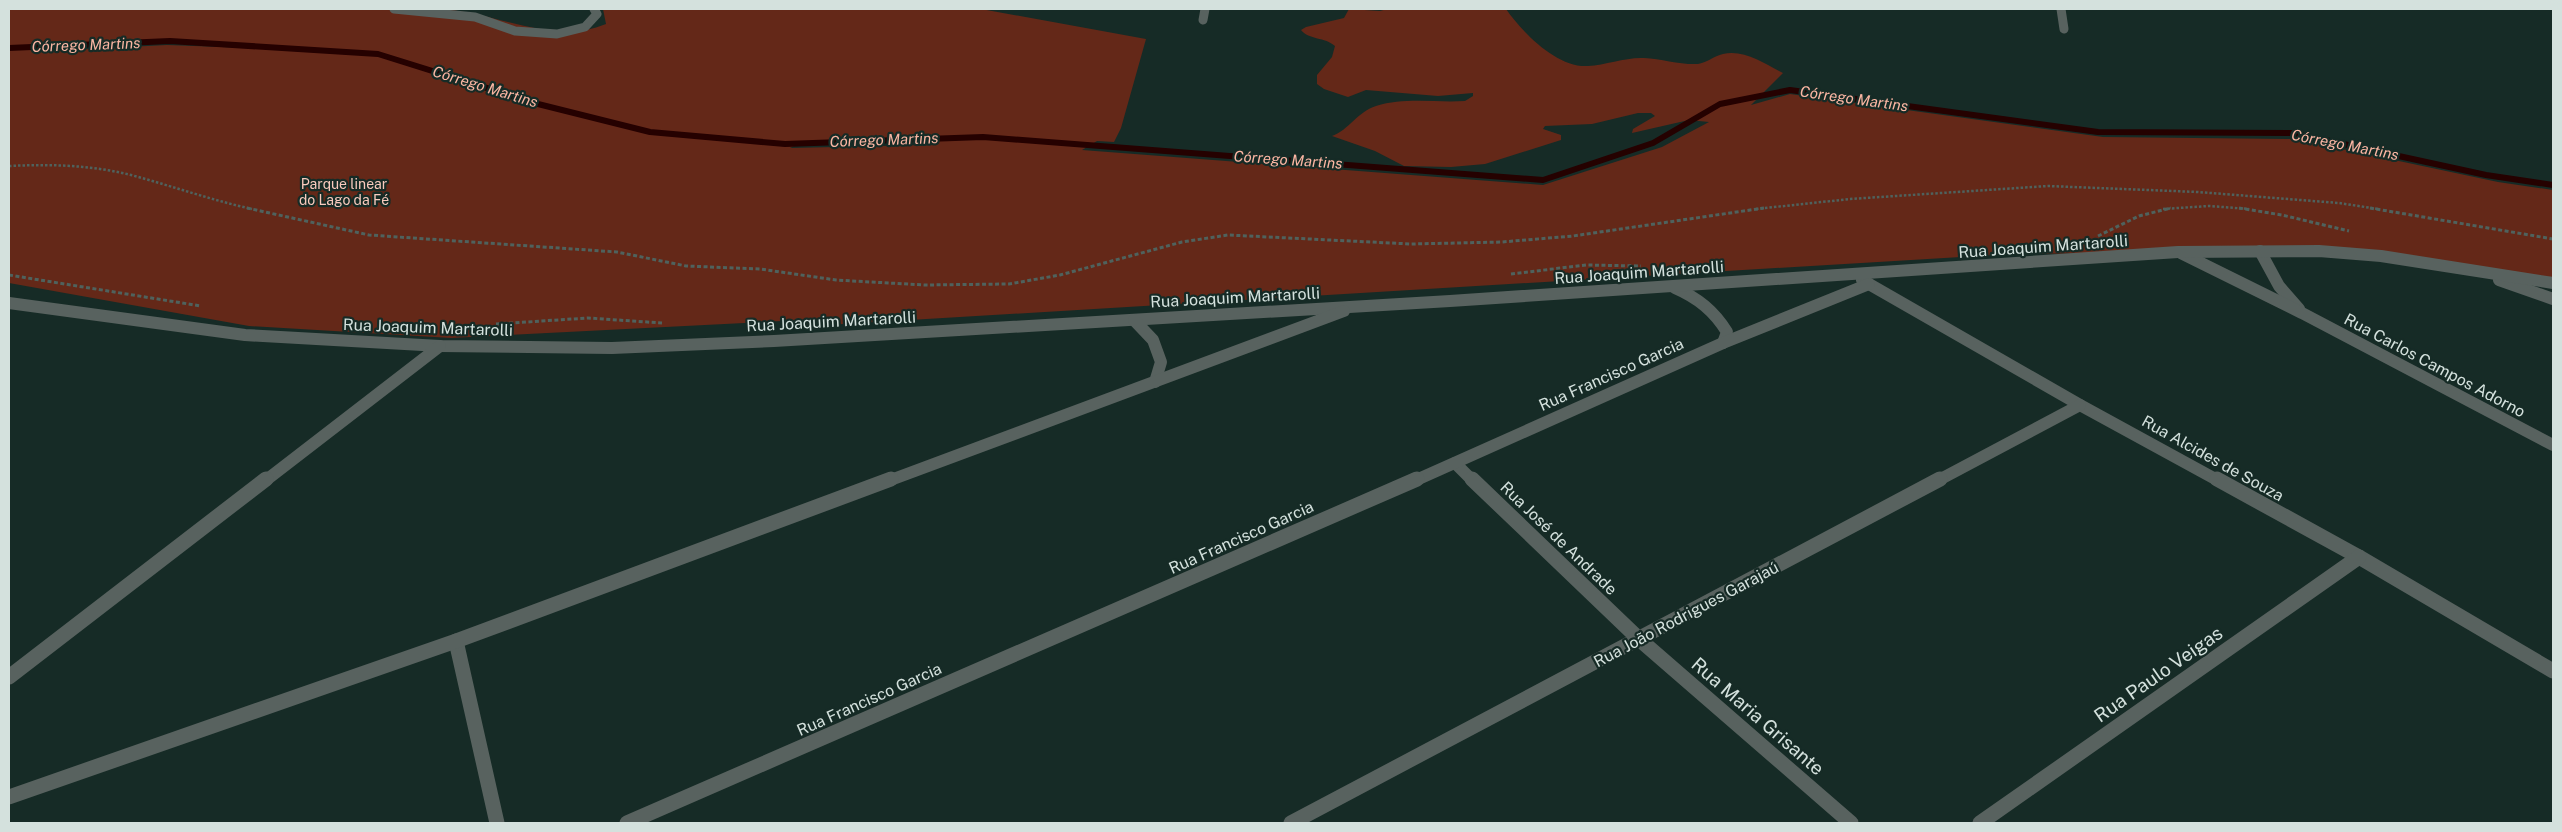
<svg xmlns="http://www.w3.org/2000/svg" width="2562" height="832" font-family="'Public Sans',sans-serif">
	<style>
		.green { fill: #642818; fill-rule: evenodd }
		.lines { fill: none; stroke-linecap: round; stroke-linejoin: round }
		.stream { stroke: #250100; stroke-width: 6 }
		.path-far1 { stroke: #4f625d; stroke-width: 2.5; stroke-dasharray: 2.5 2; stroke-linecap: butt }
		.path { stroke: #4f625d; stroke-width: 3; stroke-dasharray: 4 2.5; stroke-linecap: butt }
		.minor-far2 { stroke: #58625f; stroke-width: 9 }
		.minor-far1 { stroke: #58625f; stroke-width: 12 }
		.minor { stroke: #58625f; stroke-width: 15 }
		.labels { text-anchor: middle; stroke-width: 4.5; stroke-linejoin: round; paint-order: stroke }
		.far-park-label { font-size: 14px; fill: #f9cabd; stroke: #162b26 }
		.far-water-label { font-size: 15px; font-style: italic; fill: #fbb6a3; stroke: #162b26 }
		.street-label { font-size: 16px; fill: #d4e1dd; stroke: #162b26 }
		.near-street-label { font-size: 19px; fill: #d4e1dd; stroke: #162b26 }
	</style>
	<rect width="100%" height="100%" fill="#162b26"/>
	<path class="green" d="M9 9H407C426 10 446 8 464 12 511 20 559 43 606 24L603 9H981L1146 39 1121 128 1114 142 1097 141 1082 150 1543 185 1662 147 1709 122 1689 120 1632 133 1633 129 1655 116 1651 113H1638L1592 124 1545 126 1543 129 1561 135V140L1485 164 1451 167 1404 166 1375 151 1332 136C1349 130 1357 112 1376 106 1405 97 1436 103 1465 101L1473 96V93L1438 96 1366 90 1348 97 1324 89 1317 84V75L1332 57 1335 46C1325 37 1309 40 1301 30L1306 27 1344 18 1349 9 1380 11 1387 9H1506C1522 32 1557 68 1588 66 1606 65 1626 57 1644 58 1662 59 1681 65 1698 64 1706 63 1714 56 1723 54 1744 49 1765 64 1783 73L1751 105 1790 94 2103 137 2295 139 2498 182 2553 190V282L2365 251 2011 254 810 326 781 321 451 338 249 326 9 283V50H68L167 45 301 50 170 41 9 47ZM896 140 929 145 790 148 800 143Z"/>
	<g class="lines">
		<polyline class="stream" points="9,48 170,41 378,54 538,104 650,132 785,144 983,137 1543,180 1653,143 1720,104 1790,90 2098,132 2293,133 2486,175 2553,185"/>
		<g class="path-far1">
			<path d="M9 166C50 164 91 165 131 175 172 186 211 200 252 209"/>
			<polyline points="1756,209 1850,199 2048,186 2198,192 2339,203 2378,209"/>
			<polyline points="2163,209 2209,206 2249,209"/>
		</g>
		<g class="path">
			<polyline points="247,208 369,235 617,252 686,266 760,269 836,280 924,285 1009,284 1060,275 1182,242 1228,235 1411,244 1502,242 1573,236 1764,208"/>
			<polyline points="2239,208 2282,215 2349,231"/>
			<polyline points="2370,208 2553,239"/>
			<polyline points="2098,236 2139,216 2171,208"/>
			<polyline points="1511,274 1586,265 1641,266"/>
			<polyline points="9,275 201,306"/>
			<polyline points="496,324 588,318 662,323"/>
		</g>
		<g class="minor-far2">
			<polyline points="394,9 475,17 515,31 557,34 585,27 597,14 594,9"/>
			<polyline points="2061,9 2064,29"/>
			<polyline points="1203,20 1205,9"/>
		</g>
		<g class="minor-far1">
			<polyline points="2260,251 2279,286 2299,309"/>
			<polyline points="2181,253 2302,313 2553,445"/>
			<polyline points="1862,280 2080,405 2219,481"/>
			<polyline points="2499,280 2553,299"/>
			<path d="M1675 288C1698 298 1714 311 1727 332L1723 343"/>
			<polyline points="9,303 245,335 440,346 612,348 774,341 1450,301 2178,252 2319,251 2381,256 2553,283"/>
			<polyline points="1134,320 1153,340 1161,362 1155,382"/>
			<polyline points="1455,463 1473,481"/>
			<polyline points="265,481 440,346"/>
			<polyline points="888,481 1344,311"/>
			<polyline points="1414,481 1723,343 1869,284"/>
			<polyline points="1937,481 2080,405"/>
		</g>
		<g class="minor">
			<polyline points="1472,479 1639,639 1851,823"/>
			<polyline points="2217,479 2359,557 2553,671"/>
			<polyline points="456,641 497,823"/>
			<polyline points="9,677 266,479"/>
			<polyline points="9,797 456,641 891,479"/>
			<polyline points="627,823 1417,479"/>
			<polyline points="1291,823 1940,479"/>
			<polyline points="1980,823 2359,557"/>
		</g>
	</g>
	<g class="labels">
		<g class="far-park-label">
			<text x="344" y="189">Parque linear<tspan x="344" dy="16">do Lago da Fé</tspan></text>
		</g>
		<g class="far-water-label">
			<text transform="translate(86 45) rotate(-2)" y="5">Córrego Martins</text>
			<text transform="translate(485 87) rotate(17)" y="5">Córrego Martins</text>
			<text transform="translate(1854 99) rotate(8)" y="5">Córrego Martins</text>
			<text transform="translate(884 140) rotate(-2)" y="5">Córrego Martins</text>
			<text transform="translate(2345 145) rotate(11)" y="5">Córrego Martins</text>
			<text transform="translate(1288 160) rotate(4)" y="5">Córrego Martins</text>
		</g>
		<g class="street-label">
			<text transform="translate(2043 246) rotate(-4)" y="6">Rua Joaquim Martarolli</text>
			<text transform="translate(1639 272) rotate(-4)" y="6">Rua Joaquim Martarolli</text>
			<text transform="translate(1235 297) rotate(-3)" y="6">Rua Joaquim Martarolli</text>
			<text transform="translate(831 321) rotate(-3)" y="6">Rua Joaquim Martarolli</text>
			<text transform="translate(428 327) rotate(2)" y="6">Rua Joaquim Martarolli</text>
			<text transform="translate(2435 365) rotate(28)" y="6">Rua Carlos Campos Adorno</text>
			<text transform="translate(1611 374) rotate(-24)" y="6">Rua Francisco Garcia</text>
			<text transform="translate(2213 458) rotate(29)" y="6">Rua Alcides de Souza</text>
			<text transform="translate(1241 537) rotate(-24)" y="6">Rua Francisco Garcia</text>
			<text transform="translate(1559 538) rotate(44)" y="6">Rua José de Andrade</text>
			<text transform="translate(1686 614) rotate(-28)" y="6">Rua João Rodrigues Garajaú</text>
			<text transform="translate(869 699) rotate(-24)" y="6">Rua Francisco Garcia</text>
		</g>
		<g class="near-street-label">
			<text transform="translate(2158 674) rotate(-35)" y="7">Rua Paulo Veigas</text>
			<text transform="translate(1758 716) rotate(41)" y="7">Rua Maria Grisante</text>
		</g>
	</g>
	<rect width="2562" height="832" fill="none" stroke="#d4e1dd" stroke-width="20"/>
</svg>
